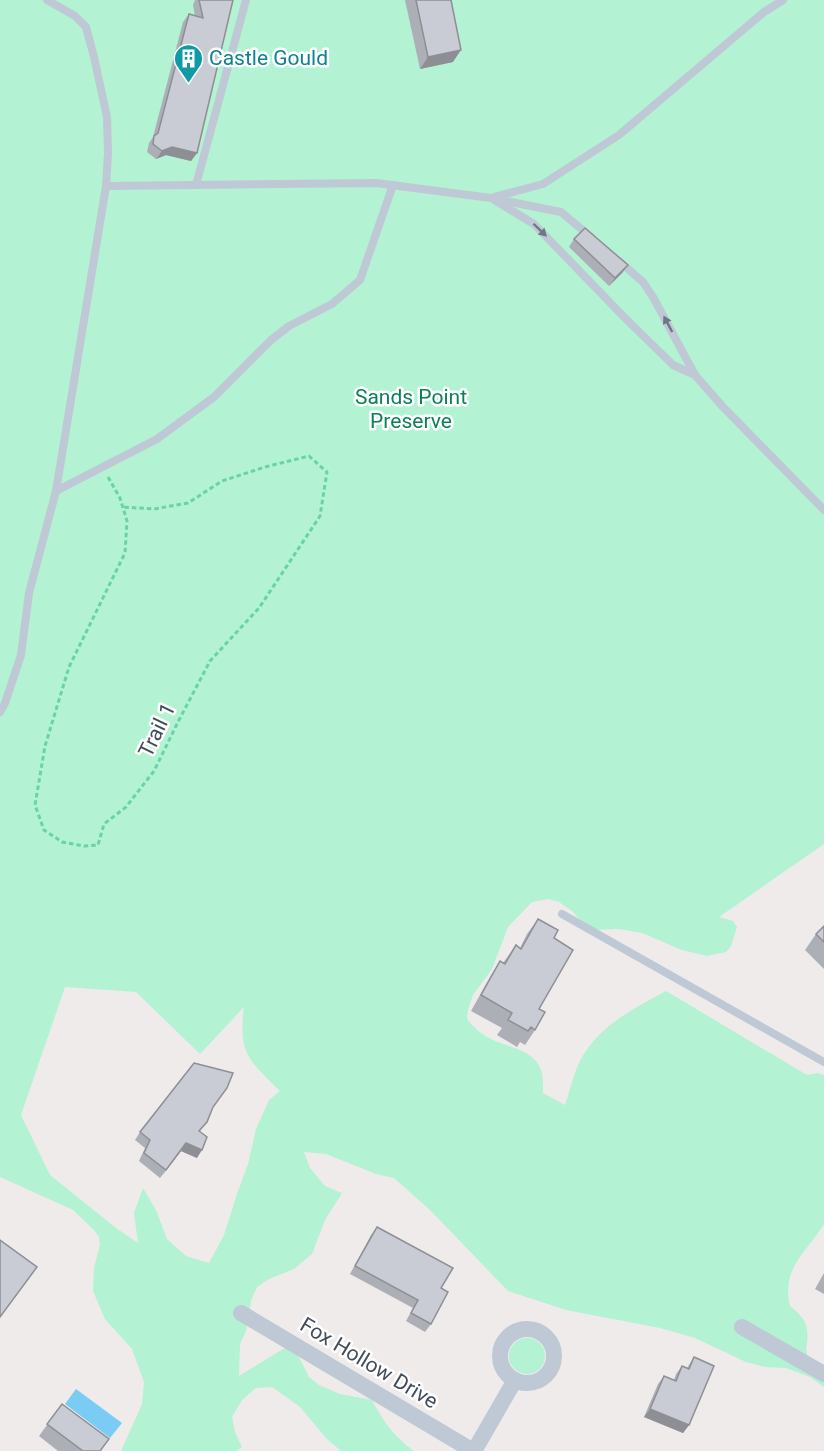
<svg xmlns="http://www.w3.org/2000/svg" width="824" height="1451" font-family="Roboto,sans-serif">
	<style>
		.green { fill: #b3f2d3; fill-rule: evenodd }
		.water { fill: #7bccf4 }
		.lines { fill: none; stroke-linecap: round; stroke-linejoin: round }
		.path { stroke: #68d3ab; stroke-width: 3; stroke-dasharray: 4.5 3; stroke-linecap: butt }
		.lane { stroke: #bfc8d5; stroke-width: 8 }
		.street { stroke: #bfc8d5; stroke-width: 16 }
		.wall { fill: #adafb6 }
		.shaded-wall { fill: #8d8f94 }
		.building { fill: #c9ccd4; stroke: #8d8f94; stroke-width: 1.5 }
		.oneway { fill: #6e7785 }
		.labels { text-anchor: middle; stroke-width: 5; stroke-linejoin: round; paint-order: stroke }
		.culture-label { font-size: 21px; fill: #0d838f; stroke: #fff; text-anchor: start }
		.park-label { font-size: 21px; fill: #0d8155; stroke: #fff }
		.street-label { font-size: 21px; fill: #424c5a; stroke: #fff }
	</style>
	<rect width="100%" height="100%" fill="#efebeb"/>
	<g class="green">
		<path d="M0 0H824V844L719 917 733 921 737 927 731 946 726 952 707 956 682 950 642 933 619 929 589 930 572 911 559 902 548 899 532 902 508 927 492 969 473 995 468 1009 467 1019C474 1028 482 1035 493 1040 511 1048 536 1050 542 1073 543 1079 543 1087 543 1093L565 1105C570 1091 573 1075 580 1061 599 1025 633 1009 666 991L807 1075 818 1073 824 1075V1224C806 1253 781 1268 790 1306 804 1317 809 1324 807 1343 806 1347 806 1353 808 1357 811 1363 819 1369 824 1375V1387L810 1377 786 1368 765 1367 746 1362 695 1338 660 1328 566 1310 508 1291 431 1211 394 1178 376 1174 326 1154 304 1152 310 1168 325 1186 342 1193 325 1220 312 1254 294 1269 269 1279 257 1287 251 1301 246 1331 240 1344 239 1376 288 1346 299 1357 309 1377 319 1385 340 1394 372 1400C383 1421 394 1437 414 1451H341L326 1438 300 1407 272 1387 256 1388 242 1400 232 1417 235 1432 242 1447 236 1451H121L142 1404 144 1382 132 1349 105 1319 93 1291 94 1268 100 1244 99 1237 94 1230 73 1210 0 1177ZM65 987 136 992 200 1054 244 1007C238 1054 249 1060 280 1091L269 1100 256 1129 248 1164 237 1194 224 1235 209 1263 186 1256 167 1239 156 1210 143 1188 134 1213 138 1243 116 1228 50 1175 21 1115Z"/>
		<circle cx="527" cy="1356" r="18"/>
	</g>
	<polygon class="water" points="76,1389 122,1423 110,1438 65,1404"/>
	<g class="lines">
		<polyline class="path" points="108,477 120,498 127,521 125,553 69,667 45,746 35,805 44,830 62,842 84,846 98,845 104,824 126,807 154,771 179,720 210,661 259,608 320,516 327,472 309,456 265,467 222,481 188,503 154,509 122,507"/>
		<g class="lane">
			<polyline points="47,0 75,16 86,27 94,57 107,117 108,153 106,186"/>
			<polyline points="196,185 246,0"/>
			<polyline points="494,197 543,184 619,135 764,12 783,0"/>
			<polyline points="496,201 534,224 623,316 673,365 695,375"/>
			<polyline points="619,261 643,282 653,297 695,375 723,407 824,510"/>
			<polyline points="56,491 157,439 214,397 271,340 289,326 332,304 360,280 393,185"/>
			<polyline points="0,712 5,703 21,655 29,593 56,491 106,186 376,183 491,198 561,212 591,237"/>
			<polyline points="562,914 824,1062"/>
		</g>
		<g class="street">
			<polyline points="241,1313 473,1451"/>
			<polyline points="742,1327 824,1374"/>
			<circle cx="527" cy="1356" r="27"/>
			<polyline points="474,1451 515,1380"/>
		</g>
	</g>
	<g class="wall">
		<polygon points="195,0 233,0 197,153 191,161 166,155 156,159 147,152 149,143 153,137 183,22 189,14 195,16 193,5"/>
		<polygon points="405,0 451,0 453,62 420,69"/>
		<polygon points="574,239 628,265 622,273 609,286 569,247"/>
		<polygon points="538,919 554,938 535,1030 525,1045 520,1042 517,1047 497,1035 502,1028 471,1011 490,977 500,961 503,963 516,945 520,948 527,934"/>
		<polygon points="824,926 824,969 805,950 816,934"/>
		<polygon points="227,1088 212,1109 200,1131 197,1158 181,1151 160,1178 139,1161 145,1148 135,1140 140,1132"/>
		<polygon points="377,1227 441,1288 431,1324 425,1332 406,1321 413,1308 350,1274 371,1235"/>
		<polygon points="824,1273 824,1294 815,1289"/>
		<polygon points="694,1357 689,1425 683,1433 644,1417 658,1384 664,1376 674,1380 676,1374 682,1366 687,1368"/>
		<polygon points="62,1404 109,1439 100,1451 58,1451 39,1436"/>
	</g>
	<g class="shaded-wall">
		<polygon points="461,50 453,62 420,69 428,57"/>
		<polygon points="172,147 197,153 191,161 166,155 156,159 162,151"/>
		<polygon points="628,265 622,273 609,286 615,278"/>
		<polygon points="186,1143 202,1150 197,1158 181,1151 160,1178"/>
		<polygon points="650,1409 689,1425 683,1433 644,1417"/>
	</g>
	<g class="building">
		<polygon points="199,0 233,0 197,153 172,147 162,151 153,144 154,136 158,133 189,14 203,18"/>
		<polygon points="416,0 451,0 461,50 428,57"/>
		<polygon points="585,228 628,265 615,278 574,239"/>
		<polygon points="538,919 558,930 554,938 573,950 539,1009 545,1012 535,1030 531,1027 528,1031 508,1020 512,1013 481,995 500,961 505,964 516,945 521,949"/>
		<polygon points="824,926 824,942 816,934"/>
		<polygon points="194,1063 233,1073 227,1088 213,1107 207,1122 199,1131 207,1137 202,1150 186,1143 166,1170 144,1153 150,1140 140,1132"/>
		<polygon points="377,1227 453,1268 441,1288 448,1292 431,1324 411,1313 418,1300 355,1266"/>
		<polygon points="0,1240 37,1267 0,1317"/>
		<polygon points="694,1357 714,1366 689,1425 650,1409 664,1376 676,1381 682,1366 689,1369"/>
		<polygon points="62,1404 109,1439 100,1451 83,1451 47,1424"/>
	</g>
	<defs><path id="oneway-solid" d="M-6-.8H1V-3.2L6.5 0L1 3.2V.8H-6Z" transform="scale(1.5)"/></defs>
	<g class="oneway">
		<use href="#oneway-solid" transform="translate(540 230) rotate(44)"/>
		<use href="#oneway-solid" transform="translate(668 324) rotate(-118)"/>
	</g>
	<defs>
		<symbol id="building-pin" viewBox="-11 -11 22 30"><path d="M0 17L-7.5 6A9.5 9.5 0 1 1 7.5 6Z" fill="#0f9aa8" stroke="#fff"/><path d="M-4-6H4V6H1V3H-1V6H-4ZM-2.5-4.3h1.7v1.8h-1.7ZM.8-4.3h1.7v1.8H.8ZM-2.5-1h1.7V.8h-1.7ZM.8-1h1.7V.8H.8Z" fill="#fff"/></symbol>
	</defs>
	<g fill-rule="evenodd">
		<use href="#building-pin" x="172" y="42" width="33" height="45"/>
	</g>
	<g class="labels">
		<g class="culture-label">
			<text x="209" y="65">Castle Gould</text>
		</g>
		<g class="park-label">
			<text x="411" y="404">Sands Point<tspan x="411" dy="24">Preserve</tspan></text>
		</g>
		<g class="street-label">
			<text transform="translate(157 730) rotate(-64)" y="7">Trail 1</text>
			<text transform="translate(369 1363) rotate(31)" y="7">Fox Hollow Drive</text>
		</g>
	</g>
</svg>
